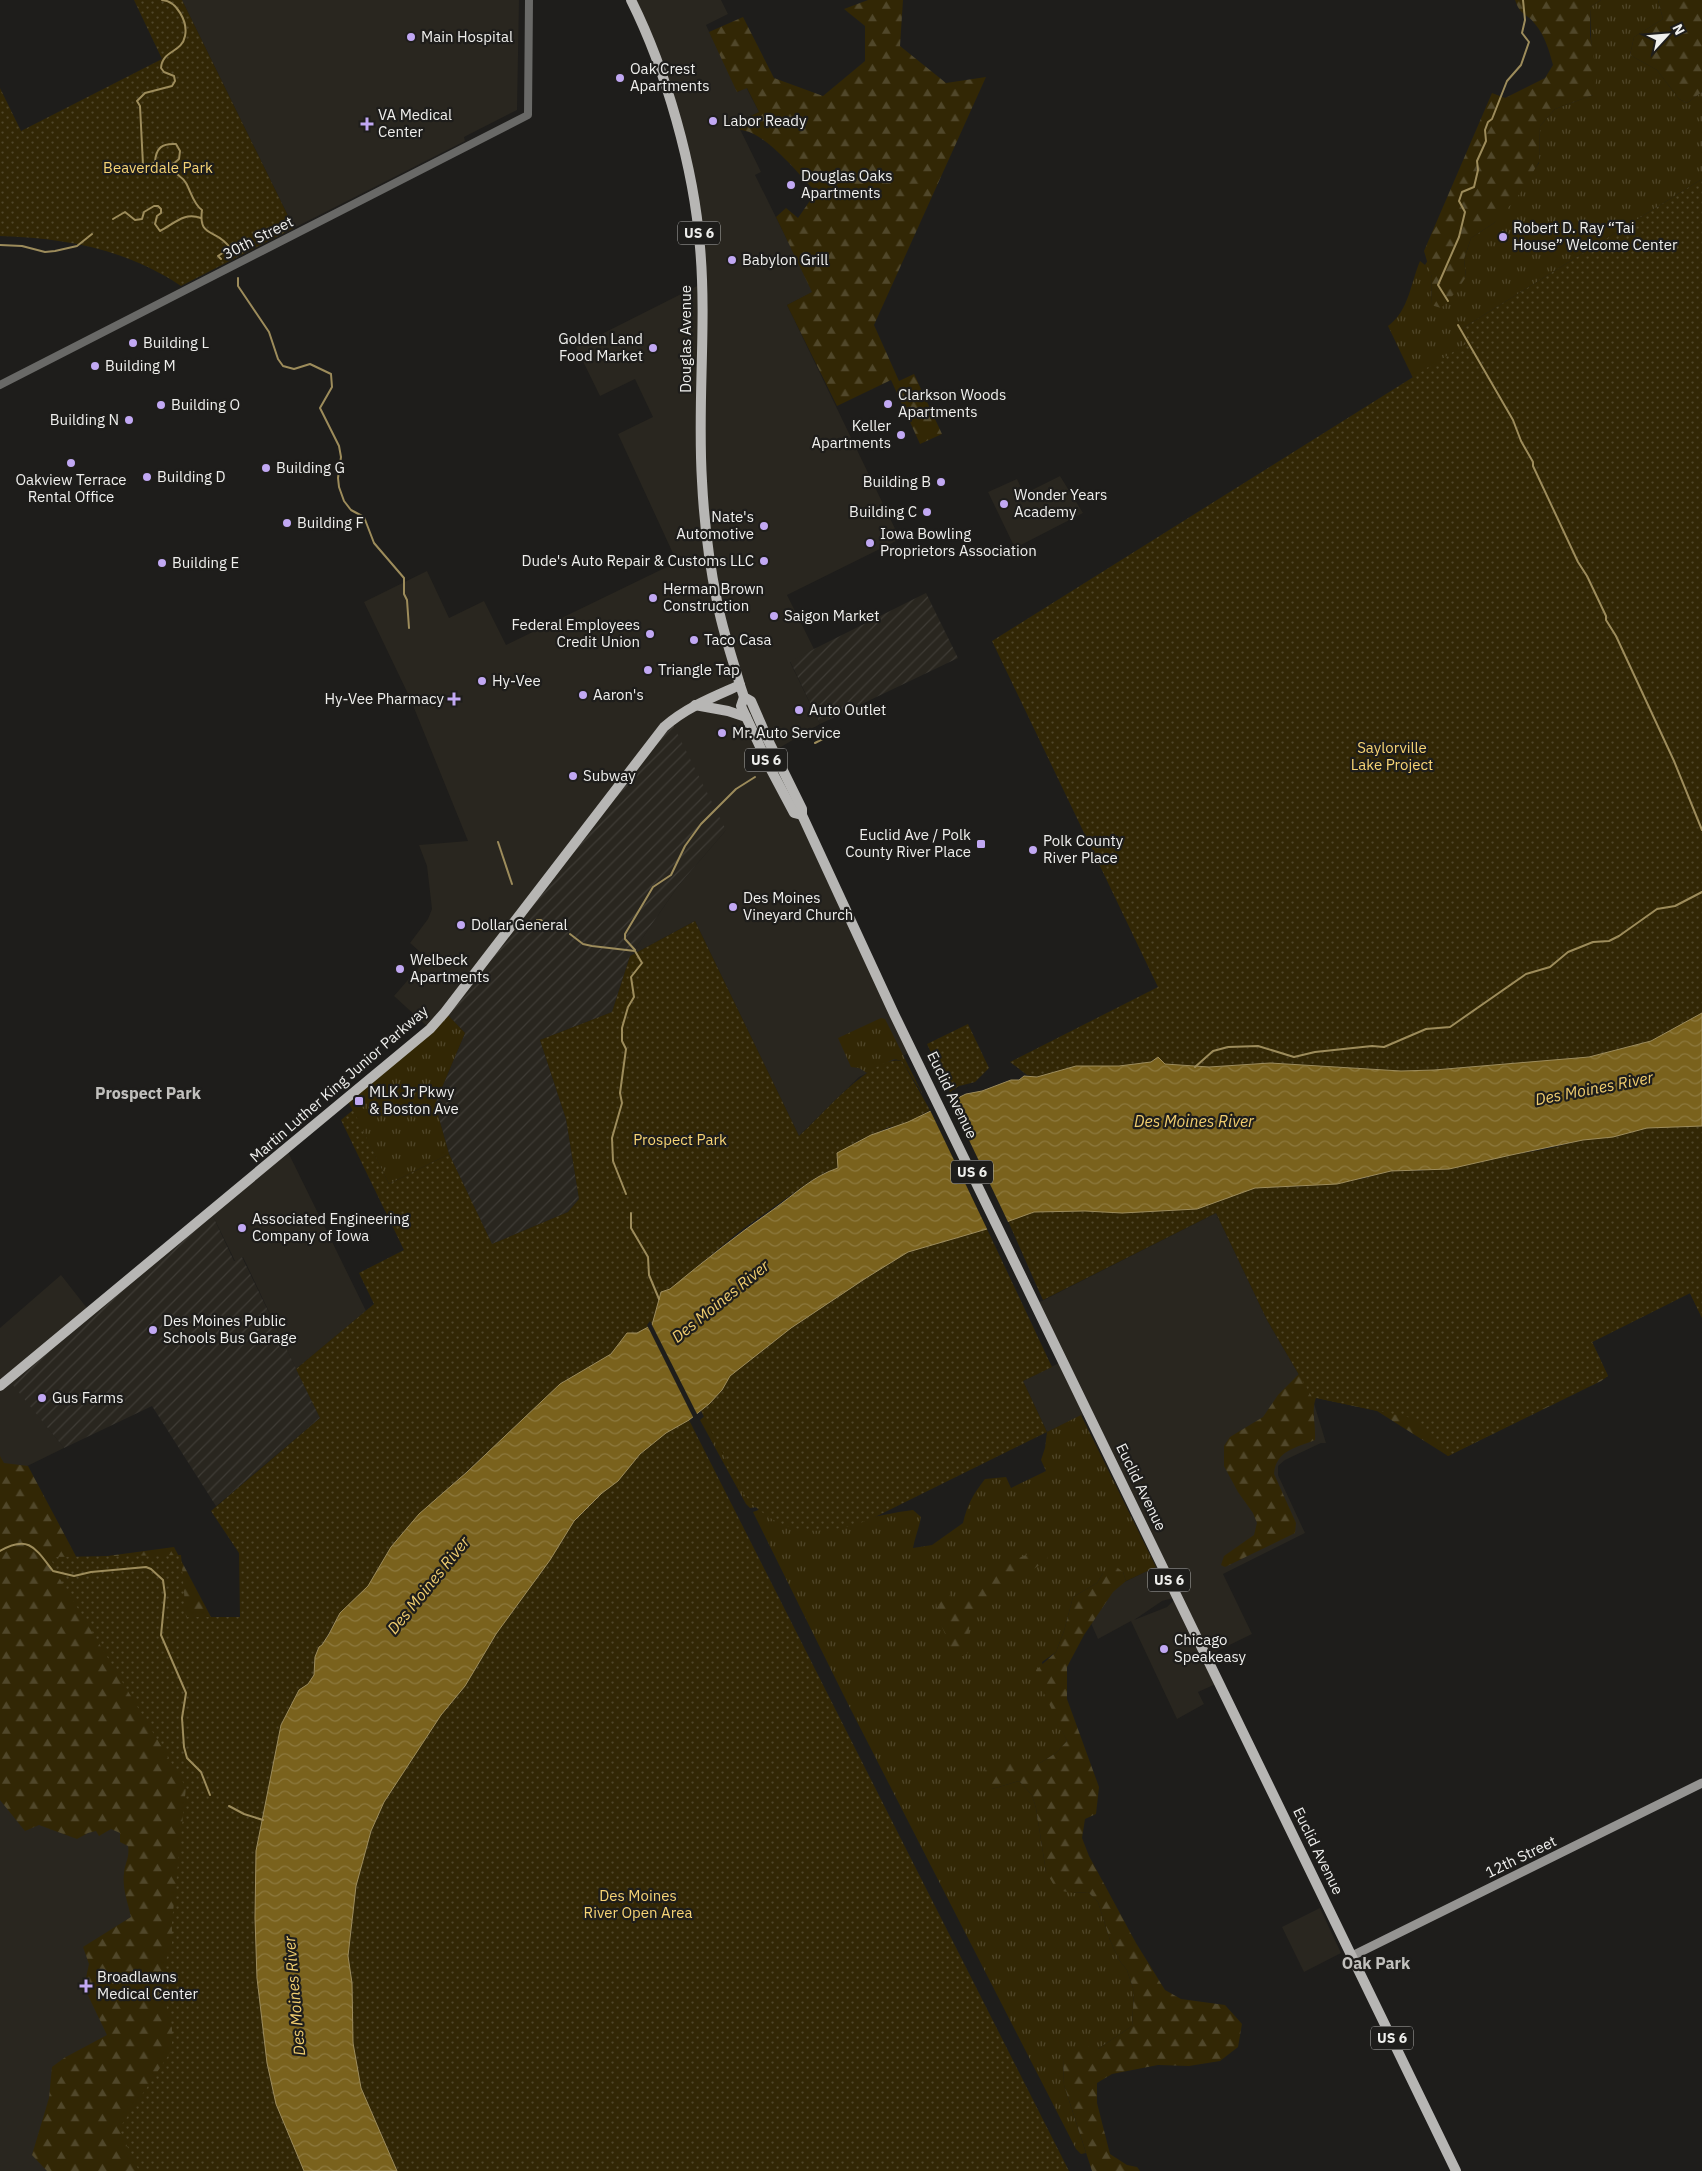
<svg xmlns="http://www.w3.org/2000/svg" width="1702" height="2171" font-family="'IBM Plex Sans',sans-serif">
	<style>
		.built { fill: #29261f; fill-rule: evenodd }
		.industrial { fill: url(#industrial-furrows) }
		.grass { fill: url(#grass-tufts) }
		.forest { fill: url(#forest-firs) }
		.park { fill: url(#park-dots) }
		.water { fill: url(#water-waves); stroke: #9d8c5b }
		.pier { fill: #1e1d1b }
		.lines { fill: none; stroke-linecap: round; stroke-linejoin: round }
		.stream { stroke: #9d8c5b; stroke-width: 2 }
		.tertiary { stroke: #696967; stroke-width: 8 }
		.secondary { stroke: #959492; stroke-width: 9 }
		.primary { stroke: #b7b6b4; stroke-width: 10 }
		.poi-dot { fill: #c1a8f3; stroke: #1e1d1b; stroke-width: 2 }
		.labels { text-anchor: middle; stroke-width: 4.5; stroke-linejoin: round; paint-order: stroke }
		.shield { fill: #1e1d1b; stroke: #b0b0ae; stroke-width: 1 }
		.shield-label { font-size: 14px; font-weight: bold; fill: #efefed }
		.poi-label { font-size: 15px; fill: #efefed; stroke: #1e1d1b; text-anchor: start }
		.park-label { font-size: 15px; fill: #f7d475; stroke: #1e1d1b }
		.street-label { font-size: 15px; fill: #efefed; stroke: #1e1d1b }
		.water-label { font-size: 16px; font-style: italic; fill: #f1ce70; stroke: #1e1d1b }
		.neighbourhood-label { font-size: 16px; font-weight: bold; fill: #c1c0bd; stroke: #1e1d1b }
	</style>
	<defs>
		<pattern id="industrial-furrows" width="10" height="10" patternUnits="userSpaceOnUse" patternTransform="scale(1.25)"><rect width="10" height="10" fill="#29261f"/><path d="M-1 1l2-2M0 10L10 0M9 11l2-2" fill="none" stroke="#3e3b35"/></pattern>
		<pattern id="grass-tufts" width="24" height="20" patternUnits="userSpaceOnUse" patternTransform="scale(1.25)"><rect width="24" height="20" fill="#322705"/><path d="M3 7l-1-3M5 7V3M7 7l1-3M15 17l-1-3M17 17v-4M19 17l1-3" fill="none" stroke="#50472a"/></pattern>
		<pattern id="forest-firs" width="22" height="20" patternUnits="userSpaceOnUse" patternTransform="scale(1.25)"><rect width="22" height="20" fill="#322705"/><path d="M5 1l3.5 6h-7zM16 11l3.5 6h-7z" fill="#50472a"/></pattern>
		<pattern id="park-dots" width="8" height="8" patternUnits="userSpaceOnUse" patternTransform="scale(1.25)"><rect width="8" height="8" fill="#322705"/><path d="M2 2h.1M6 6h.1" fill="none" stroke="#50472a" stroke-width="1.8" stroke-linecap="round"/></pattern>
		<pattern id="water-waves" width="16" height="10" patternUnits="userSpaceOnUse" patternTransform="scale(1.25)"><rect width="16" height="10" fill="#7a621d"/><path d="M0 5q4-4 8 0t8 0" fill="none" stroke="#8d793e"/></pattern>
	</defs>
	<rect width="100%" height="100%" fill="#1e1d1b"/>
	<g class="built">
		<polygon points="182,0 519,0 517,110 464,137 465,141 294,228"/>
		<polygon points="631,0 721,0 728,14 706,25 738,92 746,87 759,112 737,123 761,172 755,175 813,292 787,305 900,539 787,595 814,649 790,662 820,724 774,751 913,1051 859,1077 799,1136 695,921 630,956 678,886 726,830 430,1029 394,996 427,958 410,943 428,919 432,909 427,866 419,845 468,841 410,698 364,602 427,571 449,618 484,601 506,645 677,562 618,434 653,417 635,379 600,396 576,347 701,284 701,248 676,121"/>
		<polygon points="1060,476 1083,513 1015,548 988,492 1017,479 1024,494"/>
		<polygon points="286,1148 366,1311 296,1369 243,1257 235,1261 211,1212"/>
		<path d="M1216 1213 1267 1320 1312 1397 1326 1443H1321L1285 1460 1278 1466V1475L1305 1533 1223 1574 1252 1634 1205 1657 1218 1683 1198 1692 1204 1704 1177 1719 1131 1621 1098 1639 1082 1603 1161 1564 1088 1413 1047 1432 1023 1381 1063 1361 1036 1304ZM1177 1597 1167 1607 1134 1620 1162 1601Z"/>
		<polygon points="61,1275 90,1312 9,1379 64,1448 7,1476 0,1505 0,1328"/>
		<polygon points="0,1744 180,1838 139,2171 0,2171"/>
		<polygon points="1320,1908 1341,1953 1304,1972 1282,1927"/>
	</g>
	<g class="industrial">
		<polygon points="926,593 958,658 820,724 790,661"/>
		<polygon points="671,721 726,830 678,886 630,956 612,1012 540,1040 566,1119 579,1199 568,1212 492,1244 449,1154 435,1104 465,1033 445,1012"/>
		<polygon points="211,1212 234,1261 242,1257 320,1418 216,1506 152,1406 64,1448 8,1379"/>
	</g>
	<g class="grass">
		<path d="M1601 0H1658L1663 19 1634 37 1630 55 1657 70 1679 99 1687 103 1702 92V179L1463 328 1470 342 1413 378 1388 326C1409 311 1411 282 1420 261L1425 265 1428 260 1432 278 1431 305 1466 277 1464 259 1471 238 1494 223 1539 163 1540 126 1555 109 1593 95 1590 7Z"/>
		<polygon points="445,1012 465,1033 435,1104 449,1154 389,1184 347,1099"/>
		<polygon points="881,1018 885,1019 923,1095 902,1061 894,1059 867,1073 859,1068 851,1067 838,1038"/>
		<polygon points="707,1414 758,1507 750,1508 746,1504 700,1420"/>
		<path d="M1081 1415 1156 1567 1126 1581 1123 1572 1103 1573 1097 1583 1073 1597 1064 1631 1056 1652 1042 1662 1055 1714 1067 1741 1056 1753 1040 1763H989L992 1789 1019 1781 1032 1795 1036 1808 1046 1872 1073 1893 1088 1892 1098 1902 1110 1940 1119 1960 1127 1970 1134 1991 1132 2026 1098 2049 1063 2059 1064 2085 1086 2153 1081 2154 1076 2149 848 1704 753 1512 761 1509 775 1520 807 1530 899 1512 913 1510 921 1517C919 1528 915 1537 913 1548L932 1545 963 1523C967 1505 974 1493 985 1479L1006 1477 1011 1488 1046 1471 1041 1460 1045 1448 1047 1432Z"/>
	</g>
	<g class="forest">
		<path d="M868 0H903L900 46 946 83 986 77 874 325 899 381 914 374 942 434 920 444 891 380 837 406 787 305 812 292 776 217 786 208 798 218 816 192C799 175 765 131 740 130L736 123 759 112 747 88 737 92 709 32 743 17 774 78 823 96 865 61V26L844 9Z"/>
		<path d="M1515 0H1601L1590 7V35L1597 77 1593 95 1555 109 1540 126 1539 162 1521 192 1514 201 1494 223 1471 238 1464 259 1466 277 1456 292 1441 308 1431 305 1432 278 1424 251 1492 93 1505 98 1545 78 1553 65C1549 50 1545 36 1535 24 1526 12 1521 17 1515 0Z"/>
		<polygon points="1658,0 1702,0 1702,92 1687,103 1679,99 1657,70 1630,55 1634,37 1663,19"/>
		<path d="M1670 1214 1702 1318 1690 1293 1592 1342 1608 1376 1601 1381 1448 1456 1377 1411 1316 1398C1311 1410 1316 1426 1315 1440 1296 1448 1276 1450 1274 1474L1296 1523 1295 1533 1225 1567 1221 1565 1224 1556 1254 1535 1257 1523 1253 1513 1238 1492 1224 1466V1446L1230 1437 1263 1417 1278 1395 1305 1368Z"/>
		<path d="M0 1456 4 1463 28 1466 78 1560 174 1547 222 1638 207 2171H47L32 2155 49 2098 52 2067 64 2058 107 2035 84 1987 89 1964 83 1947 131 1917C128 1903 122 1888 124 1873 125 1863 130 1857 128 1846L120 1842V1833L111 1829 99 1836 96 1831 88 1833 77 1839 39 1825 25 1831 0 1800Z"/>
		<path d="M1043 1548 1048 1554 1047 1560C1024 1577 975 1599 969 1629 968 1637 969 1646 968 1653L959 1658 954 1653C945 1632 929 1609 941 1586L949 1588V1601L954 1606 1011 1561Z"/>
		<polygon points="1114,1565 1123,1572 1126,1581 1113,1592 1084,1635 1067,1667 1067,1699 1099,1787 1096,1814 1085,1819 1082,1838 1089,1856 1136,1943 1165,1990 1181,1999 1225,2005 1242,2024 1238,2047 1220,2061 1189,2066 1158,2065 1112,2074 1097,2083 1097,2103 1110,2154 1127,2165 1137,2167 1140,2171 1092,2171 1064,2085 1063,2059 1081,2045 1098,2049 1132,2026 1134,1991 1127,1970 1119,1960 1110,1940 1098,1902 1088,1892 1073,1893 1057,1890 1046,1872 1036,1808 1032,1795 1019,1781 992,1789 983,1777 988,1763 1040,1763 1056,1753 1067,1741 1039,1683 1036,1670 1056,1652 1064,1631 1073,1597 1097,1583 1103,1573"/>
	</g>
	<g class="park">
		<path d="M134 0H182L294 228 181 286C126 249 65 238 0 236V88L21 131 162 59Z"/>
		<polygon points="1702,179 1702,1013 1651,1041 1589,1057 1434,1070 1401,1071 1270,1063 1209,1067 1164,1064 1153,1059 1151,1062 1119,1066 1076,1066 1037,1077 1027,1075 1010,1062 1158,987 992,641 1469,342 1463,328"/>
		<path d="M695 921 799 1136C821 1117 872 1054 902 1061L930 1110 908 1123 887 1128 856 1142 839 1168 826 1172 809 1182 740 1231 670 1289 661 1292 652 1325 637 1333H627L611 1354 560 1384 448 1489 368 1586 340 1613 315 1657 314 1675 308 1684 299 1691 281 1725 256 1851 255 1918 257 1978 267 2063 276 2104 304 2171H139L119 2129 172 2050V2028L159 1978 172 1944V1922L186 1787 60 1579 50 1557 181 1555 186 1617H240L239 1553 211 1511 320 1418 296 1369 374 1304 359 1273 404 1250 341 1120 353 1110 389 1184 449 1154 492 1244 568 1212 579 1199 566 1119 540 1040 612 1012 630 956Z"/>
		<polygon points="968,1024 989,1068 975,1082 959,1086 950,1092 927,1044"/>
		<polygon points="1679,1125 1702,1126 1702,1318 1690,1293 1592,1342 1608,1376 1448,1456 1412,1418 1312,1397 1267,1320 1216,1213 1043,1300 1008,1221 1034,1212 1085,1211 1122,1213 1197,1209 1255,1188 1307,1186 1362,1179 1391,1171 1419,1171 1547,1149 1583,1140 1613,1137 1647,1128"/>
		<path d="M987 1229 1052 1367 1023 1381 1047 1432 871 1519C804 1545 757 1528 725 1464L728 1462 701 1411 722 1390 730 1376 791 1328 866 1278 908 1252Z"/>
		<polygon points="689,1420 1069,2171 397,2171 361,2088 353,2043 352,1983 348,1956 356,1886 371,1831 384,1802 441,1715 465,1686 496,1634 550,1560 574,1521 602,1493 618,1481 640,1454 666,1433"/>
	</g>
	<path class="water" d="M1702 1013V1126L1647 1128 1613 1137 1583 1140 1511 1155 1449 1169 1391 1171 1337 1184 1255 1188 1197 1209 1122 1213 1085 1211 1034 1212 987 1229 908 1252 866 1278 791 1328 730 1376 722 1390 709 1404 689 1420 666 1433 640 1454 618 1481 602 1493 574 1521 550 1560 496 1634 465 1686 441 1715 384 1802 371 1831 356 1886 348 1956 352 1983 353 2043 361 2088 397 2171H304L276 2104 267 2063 257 1978 255 1918 256 1851 281 1725 299 1690 308 1684 314 1675 315 1657 319 1647 322 1645 329 1634 340 1613 368 1586 391 1547 419 1514 467 1472 560 1384 611 1354 627 1333H637L652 1325 661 1292 670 1289C704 1261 738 1234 774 1209 795 1194 813 1176 838 1168L837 1153 871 1135 908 1122 966 1094 982 1091 1011 1080H1019L1024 1076 1037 1077 1076 1066H1119L1151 1062 1158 1057 1165 1064 1209 1067 1270 1063 1401 1071 1434 1070 1589 1057 1651 1041Z"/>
	<g class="pier">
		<polygon points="949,1098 1009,1224 988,1231 929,1108"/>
		<polygon points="650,1321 698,1416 694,1419 647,1325"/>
	</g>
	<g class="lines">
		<g class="stream">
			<path d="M162 0C177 1 188 22 185 36 182 53 162 50 161 68L164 72 174 76 175 81 172 86 145 93 137 101 140 106 143 165 148 168 155 162C156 148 162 143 176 144L180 151 179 159 172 165C175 177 182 175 186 183 191 192 194 205 202 210 198 239 217 228 230 248L218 256 221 259"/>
			<path d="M113 219 125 212 135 220 142 219 144 212 154 206H158L161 209V213L157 216 155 224 160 231C175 223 184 212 201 218"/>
			<polyline points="0,245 22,246 45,252 55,251 77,246 92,234"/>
			<polyline points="238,278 238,286 269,332 278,359 283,366 294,369 310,364 331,374 332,387 320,408 339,446 341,457 338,478 339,487 344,501 351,510 364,517 374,543 404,578 404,594 407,600 409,628"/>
			<polyline points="1448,301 1438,285 1459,237 1465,212 1459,201 1462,192 1474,187 1478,170 1477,161 1486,141 1485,130 1488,122 1492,119 1507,81 1521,65 1529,42 1522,33 1525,20 1523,0"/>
			<polyline points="1458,325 1513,420 1521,441 1533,462 1533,466 1578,562 1587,576 1606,616 1606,620 1616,636 1674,761 1702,830"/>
			<polyline points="815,743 832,734"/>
			<polyline points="498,842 512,884"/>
			<polyline points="537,920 541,920 552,929 559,928"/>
			<polyline points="570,934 583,944 592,946 635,951 642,963 631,977 634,997 628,1007 622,1028 622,1041 626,1049 620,1093 622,1103 612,1138 613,1161 626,1194"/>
			<polyline points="635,950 625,939 625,934 653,887 671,875 685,846 701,824 736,789 755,777"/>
			<polyline points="1195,1067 1213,1051 1228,1047 1258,1046 1294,1057 1315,1052 1372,1046 1384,1047 1426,1029 1450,1027 1526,974 1550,967 1568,952 1593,942 1609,941 1619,936 1657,909 1675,906 1702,892"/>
			<polyline points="631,1213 631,1228 648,1257 649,1275 659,1299"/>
			<path d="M0 1551C29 1534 36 1549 53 1571L74 1576 91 1572 146 1567 151 1569 163 1580 165 1595 161 1635 186 1693 182 1718 184 1747 187 1758 201 1772 210 1795"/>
			<polyline points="229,1806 244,1814 263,1820"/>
		</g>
		<polyline class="tertiary" points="0,385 528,115 529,0"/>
		<polyline class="secondary" points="1352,1956 1702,1783"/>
		<g class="primary">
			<path d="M631 0C666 70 694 168 700 247 707 325 697 403 702 481 704 521 709 562 717 601 722 629 732 657 740 685L744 697 751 701 768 740 802 809V815L895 1016 1456 2171"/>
			<polyline points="744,697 741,706 769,766 794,813 802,815"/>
			<polyline points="695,705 728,711 746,717"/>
			<path d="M0 1386 430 1029 445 1012 664 727C687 707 713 697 740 685"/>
		</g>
	</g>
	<g class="poi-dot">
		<circle cx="411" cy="37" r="5"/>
		<circle cx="620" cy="78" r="5"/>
		<circle cx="713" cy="121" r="5"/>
		<path d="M364.5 116.5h5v5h5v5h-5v5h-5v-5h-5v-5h5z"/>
		<circle cx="791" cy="185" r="5"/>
		<circle cx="1503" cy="237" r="5"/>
		<circle cx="732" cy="260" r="5"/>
		<circle cx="133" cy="343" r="5"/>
		<circle cx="653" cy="348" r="5"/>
		<circle cx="95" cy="366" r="5"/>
		<circle cx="888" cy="404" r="5"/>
		<circle cx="161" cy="405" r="5"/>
		<circle cx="129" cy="420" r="5"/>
		<circle cx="901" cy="435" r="5"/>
		<circle cx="71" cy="463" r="5"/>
		<circle cx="266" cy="468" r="5"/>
		<circle cx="147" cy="477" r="5"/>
		<circle cx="941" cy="482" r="5"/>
		<circle cx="1004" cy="504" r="5"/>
		<circle cx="927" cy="512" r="5"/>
		<circle cx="287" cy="523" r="5"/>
		<circle cx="764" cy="526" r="5"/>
		<circle cx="870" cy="543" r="5"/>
		<circle cx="764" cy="561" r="5"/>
		<circle cx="162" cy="563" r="5"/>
		<circle cx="653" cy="598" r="5"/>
		<circle cx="774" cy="616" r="5"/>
		<circle cx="650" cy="634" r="5"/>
		<circle cx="694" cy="640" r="5"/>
		<circle cx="648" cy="670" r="5"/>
		<circle cx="482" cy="681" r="5"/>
		<circle cx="583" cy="695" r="5"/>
		<path d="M451.5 691.5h5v5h5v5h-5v5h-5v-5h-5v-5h5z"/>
		<circle cx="799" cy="710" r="5"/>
		<circle cx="722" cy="733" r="5"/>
		<circle cx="573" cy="776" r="5"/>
		<rect x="976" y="839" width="10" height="10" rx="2.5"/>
		<circle cx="1033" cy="850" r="5"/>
		<circle cx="733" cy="907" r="5"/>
		<circle cx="461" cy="925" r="5"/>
		<circle cx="400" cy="969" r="5"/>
		<rect x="354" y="1096" width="10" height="10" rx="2.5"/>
		<circle cx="242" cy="1228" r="5"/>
		<circle cx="153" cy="1330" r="5"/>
		<circle cx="42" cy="1398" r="5"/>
		<circle cx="1164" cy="1649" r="5"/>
		<path d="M83.5 1978.5h5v5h5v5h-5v5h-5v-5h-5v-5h5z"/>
	</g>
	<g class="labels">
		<g class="shield">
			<rect x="678" y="221.5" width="42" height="23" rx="4"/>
			<rect x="745" y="748.5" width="42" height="23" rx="4"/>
			<rect x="951" y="1160.5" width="42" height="23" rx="4"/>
			<rect x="1148" y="1568.5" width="42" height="23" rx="4"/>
			<rect x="1371" y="2026.5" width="42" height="23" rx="4"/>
		</g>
		<g class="shield-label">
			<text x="699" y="238">US 6</text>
			<text x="766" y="765">US 6</text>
			<text x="972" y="1177">US 6</text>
			<text x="1169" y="1585">US 6</text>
			<text x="1392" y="2043">US 6</text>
		</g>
		<g class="poi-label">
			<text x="421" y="42">Main Hospital</text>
			<text x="630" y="74">Oak Crest<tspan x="630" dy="17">Apartments</tspan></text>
			<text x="378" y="120">VA Medical<tspan x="378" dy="17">Center</tspan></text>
			<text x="723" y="126">Labor Ready</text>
			<text x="801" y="181">Douglas Oaks<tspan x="801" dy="17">Apartments</tspan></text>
			<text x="1513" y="233">Robert D. Ray “Tai<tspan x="1513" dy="17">House” Welcome Center</tspan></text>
			<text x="742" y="265">Babylon Grill</text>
			<text x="643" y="344" text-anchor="end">Golden Land<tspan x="643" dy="17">Food Market</tspan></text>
			<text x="143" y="348">Building L</text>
			<text x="105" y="371">Building M</text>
			<text x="898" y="400">Clarkson Woods<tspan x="898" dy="17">Apartments</tspan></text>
			<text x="171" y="410">Building O</text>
			<text x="119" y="425" text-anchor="end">Building N</text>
			<text x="891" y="431" text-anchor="end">Keller<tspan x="891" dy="17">Apartments</tspan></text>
			<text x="276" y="473">Building G</text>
			<text x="157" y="482">Building D</text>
			<text x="71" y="485" text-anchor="middle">Oakview Terrace<tspan x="71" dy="17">Rental Office</tspan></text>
			<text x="931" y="487" text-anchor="end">Building B</text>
			<text x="1014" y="500">Wonder Years<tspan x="1014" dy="17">Academy</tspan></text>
			<text x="917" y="517" text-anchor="end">Building C</text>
			<text x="754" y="522" text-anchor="end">Nate's<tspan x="754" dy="17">Automotive</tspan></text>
			<text x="297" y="528">Building F</text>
			<text x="880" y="539">Iowa Bowling<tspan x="880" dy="17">Proprietors Association</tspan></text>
			<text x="754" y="566" text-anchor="end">Dude's Auto Repair &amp; Customs LLC</text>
			<text x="172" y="568">Building E</text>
			<text x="663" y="594">Herman Brown<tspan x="663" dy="17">Construction</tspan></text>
			<text x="784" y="621">Saigon Market</text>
			<text x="640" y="630" text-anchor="end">Federal Employees<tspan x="640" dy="17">Credit Union</tspan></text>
			<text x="704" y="645">Taco Casa</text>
			<text x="658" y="675">Triangle Tap</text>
			<text x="492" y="686">Hy-Vee</text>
			<text x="593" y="700">Aaron's</text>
			<text x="444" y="704" text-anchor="end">Hy-Vee Pharmacy</text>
			<text x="809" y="715">Auto Outlet</text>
			<text x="732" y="738">Mr. Auto Service</text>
			<text x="583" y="781">Subway</text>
			<text x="971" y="840" text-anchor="end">Euclid Ave / Polk<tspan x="971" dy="17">County River Place</tspan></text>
			<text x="1043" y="846">Polk County<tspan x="1043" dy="17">River Place</tspan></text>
			<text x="743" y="903">Des Moines<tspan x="743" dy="17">Vineyard Church</tspan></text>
			<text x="471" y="930">Dollar General</text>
			<text x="410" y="965">Welbeck<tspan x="410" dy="17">Apartments</tspan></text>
			<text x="369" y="1097">MLK Jr Pkwy<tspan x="369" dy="17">&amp; Boston Ave</tspan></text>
			<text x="252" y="1224">Associated Engineering<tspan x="252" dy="17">Company of Iowa</tspan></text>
			<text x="163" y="1326">Des Moines Public<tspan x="163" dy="17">Schools Bus Garage</tspan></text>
			<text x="52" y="1403">Gus Farms</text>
			<text x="1174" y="1645">Chicago<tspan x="1174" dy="17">Speakeasy</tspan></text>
			<text x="97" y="1982">Broadlawns<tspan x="97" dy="17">Medical Center</tspan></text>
		</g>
		<g class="park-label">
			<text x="158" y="173">Beaverdale Park</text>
			<text x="1392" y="753">Saylorville<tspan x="1392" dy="17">Lake Project</tspan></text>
			<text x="680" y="1145">Prospect Park</text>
			<text x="638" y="1901">Des Moines<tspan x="638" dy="17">River Open Area</tspan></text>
		</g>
		<g class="street-label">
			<text transform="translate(258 238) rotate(-27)" y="5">30th Street</text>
			<text transform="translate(686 339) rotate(-90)" y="5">Douglas Avenue</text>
			<text transform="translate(339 1084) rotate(-41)" y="5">Martin Luther King Junior Parkway</text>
			<text transform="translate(952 1095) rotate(64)" y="5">Euclid Avenue</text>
			<text transform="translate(1141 1487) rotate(64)" y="5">Euclid Avenue</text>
			<text transform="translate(1318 1851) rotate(64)" y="5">Euclid Avenue</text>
			<text transform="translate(1521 1857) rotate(-26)" y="5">12th Street</text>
		</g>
		<g class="water-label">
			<text transform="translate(1594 1088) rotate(-11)" y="6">Des Moines River</text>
			<text x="1194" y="1127">Des Moines River</text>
			<text transform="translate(720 1301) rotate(-39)" y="6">Des Moines River</text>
			<text transform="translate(428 1585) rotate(-51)" y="6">Des Moines River</text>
			<text transform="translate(294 1996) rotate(-95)" y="6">Des Moines River</text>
		</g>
		<g class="neighbourhood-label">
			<text x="148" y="1099">Prospect Park</text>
			<text x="1376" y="1969">Oak Park</text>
		</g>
	</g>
	<g transform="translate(1667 35) rotate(64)" stroke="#1e1d1b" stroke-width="4" paint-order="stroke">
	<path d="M0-4L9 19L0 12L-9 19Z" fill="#efefed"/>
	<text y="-8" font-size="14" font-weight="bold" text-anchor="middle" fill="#efefed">N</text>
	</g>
</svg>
